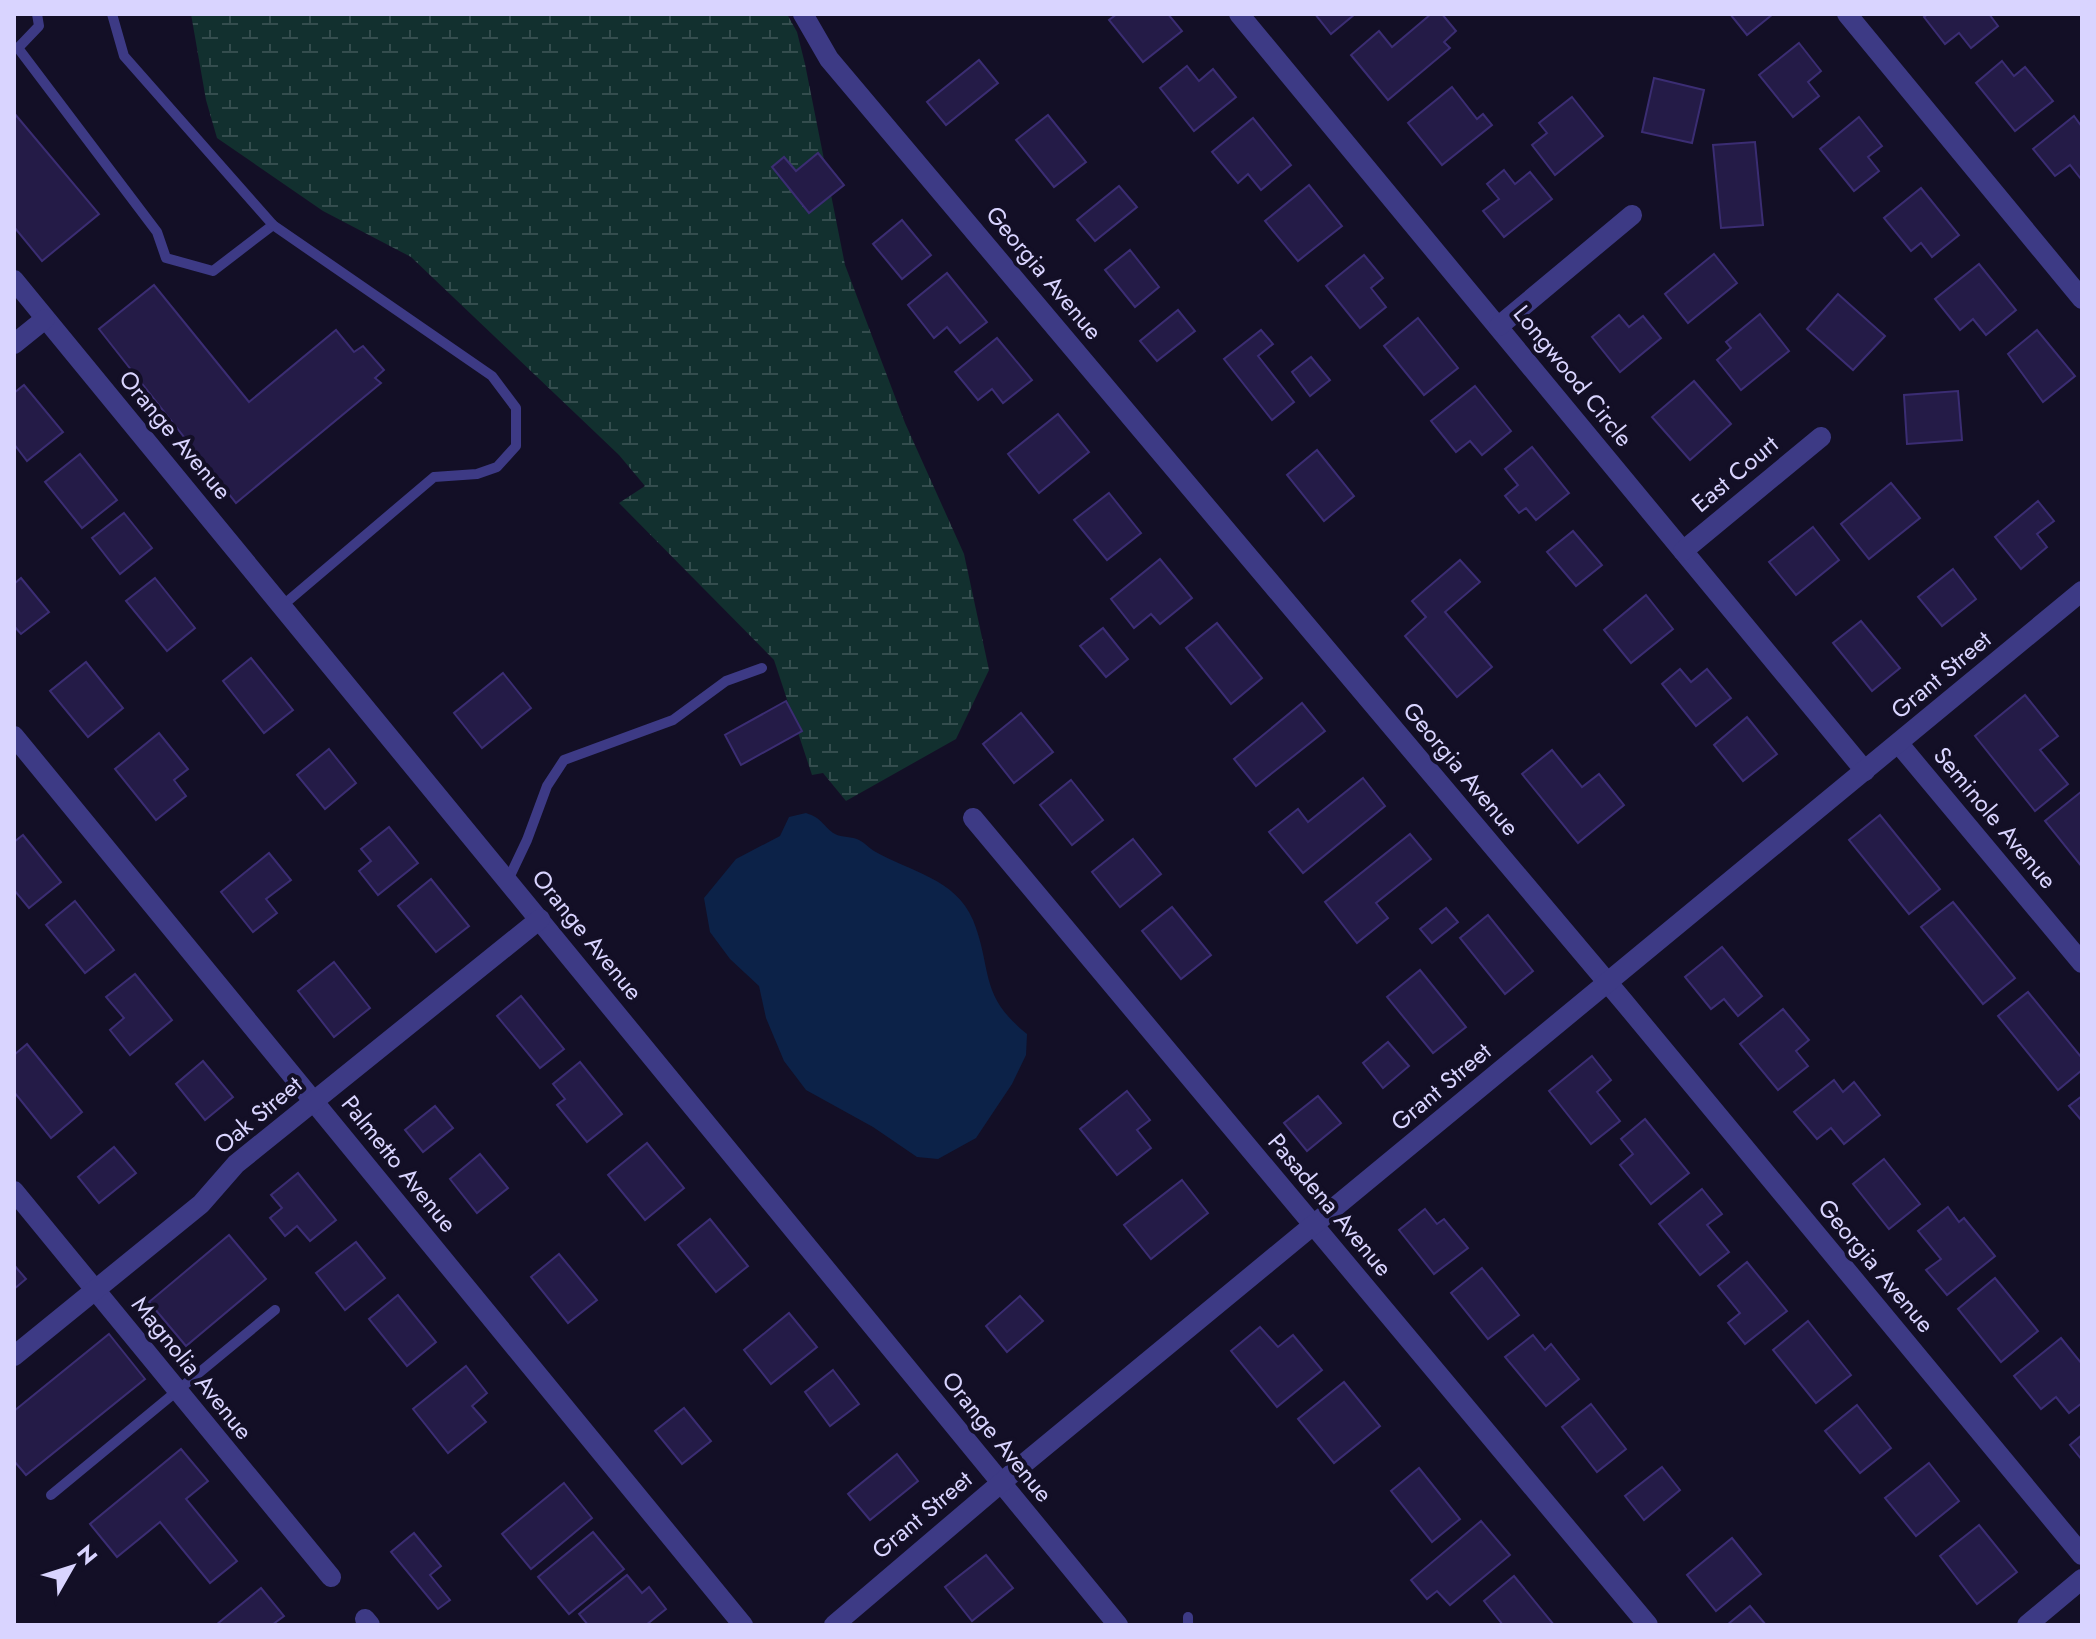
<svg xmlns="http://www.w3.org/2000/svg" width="2096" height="1639" font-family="Jost,sans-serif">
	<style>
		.wetland { fill: url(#wetland-marsh) }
		.water { fill: #0c2248 }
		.building { fill: #241b47; stroke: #3b2d73; stroke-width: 2 }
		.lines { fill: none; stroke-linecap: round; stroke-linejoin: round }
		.service { stroke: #3d3a85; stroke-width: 10 }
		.minor { stroke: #3d3a85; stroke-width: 20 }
		.labels { text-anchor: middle; stroke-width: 8; stroke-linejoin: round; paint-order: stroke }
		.street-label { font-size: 24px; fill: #d9d4ff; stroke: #130f26 }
	</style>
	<defs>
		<pattern id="wetland-marsh" width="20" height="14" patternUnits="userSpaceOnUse" patternTransform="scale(2)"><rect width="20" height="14" fill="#12302f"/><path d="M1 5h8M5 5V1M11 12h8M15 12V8" fill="none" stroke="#344d4e"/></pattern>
	</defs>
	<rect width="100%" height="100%" fill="#130f26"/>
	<polygon class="wetland" points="191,14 787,14 797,32 805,64 845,265 905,423 964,554 989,670 956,739 846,801 823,773 812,775 774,660 619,503 645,486 619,455 411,257 323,211 217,138 206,100"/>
	<path class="water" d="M806 813C824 819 823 827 835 834 842 838 852 836 859 840 865 843 869 848 874 851 910 872 955 878 973 920 993 970 978 995 1027 1034L1026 1055 1012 1084 976 1138 938 1159 917 1157 873 1127 806 1090 784 1061 766 1018 759 986 730 959 710 932 704 898 736 859 780 836 789 817Z"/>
	<g class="building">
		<polygon points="1117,14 1168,14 1182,31 1143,62 1109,20"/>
		<polygon points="1315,14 1355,14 1331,34"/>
		<polygon points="1431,14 1442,14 1456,31 1444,42 1450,48 1388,100 1351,55 1379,31 1392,47"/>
		<polygon points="1730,14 1773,14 1747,35"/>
		<polygon points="1928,14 1989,14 1998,26 1971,48 1959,33 1945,44 1924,17"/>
		<polygon points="1799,43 1821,71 1808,82 1819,96 1793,117 1759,75"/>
		<polygon points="979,60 998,83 946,125 927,102"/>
		<polygon points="2002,61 2014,76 2025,67 2053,101 2015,131 1976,83"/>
		<polygon points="1187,66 1199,81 1213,69 1236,97 1194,131 1160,88"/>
		<polygon points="1654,78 1704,90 1692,143 1642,132"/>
		<polygon points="1452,87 1477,119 1483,114 1492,125 1442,165 1408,123"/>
		<polygon points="1572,97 1603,136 1555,175 1532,145 1547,133 1539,123"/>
		<polygon points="14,113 99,214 42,261 14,227"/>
		<polygon points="1048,115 1086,162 1054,187 1016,140"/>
		<polygon points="2074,116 2082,127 2081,179 2070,165 2055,176 2033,149"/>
		<polygon points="1859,117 1882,146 1868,157 1879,171 1854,191 1820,149"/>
		<polygon points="1253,118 1291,165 1261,190 1248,174 1238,183 1212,152"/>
		<polygon points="1755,142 1763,225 1721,228 1713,145"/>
		<polygon points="818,153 844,185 809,213 772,167 784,157 796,171"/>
		<polygon points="1504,170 1515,184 1530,172 1552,199 1504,237 1483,211 1499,199 1487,184"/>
		<polygon points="1309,185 1342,226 1298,261 1265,221"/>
		<polygon points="1119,186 1137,207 1095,241 1077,220"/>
		<polygon points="1921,188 1959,235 1932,257 1921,243 1911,251 1884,218"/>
		<polygon points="902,220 931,255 902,279 873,244"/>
		<polygon points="1130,250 1159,287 1135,307 1105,270"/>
		<polygon points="1714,254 1737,283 1688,323 1665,294"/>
		<polygon points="1364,255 1383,278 1371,288 1386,307 1360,328 1326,286"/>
		<polygon points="1979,264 2016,310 1986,335 1973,319 1960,330 1935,299"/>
		<polygon points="947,273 987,322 960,343 947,327 934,338 908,305"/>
		<polygon points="154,285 249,402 336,330 354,352 363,346 384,370 375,378 381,383 236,503 99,329"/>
		<polygon points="1838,294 1885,336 1853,370 1807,329"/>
		<polygon points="1178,310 1195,331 1157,361 1140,341"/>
		<polygon points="1760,314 1789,351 1741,390 1717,360 1731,348 1726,342"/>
		<polygon points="1619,315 1629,327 1643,316 1661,338 1620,372 1592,337"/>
		<polygon points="1418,318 1458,368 1424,395 1384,346"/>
		<polygon points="1261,330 1273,344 1258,356 1294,402 1272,420 1224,359"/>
		<polygon points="2037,330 2075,376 2043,402 2008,354"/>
		<polygon points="997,338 1032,380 1003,403 992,389 978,400 955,372"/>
		<polygon points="1311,357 1330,380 1310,396 1292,372"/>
		<polygon points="1694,381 1731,424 1690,460 1652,417"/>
		<polygon points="24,385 63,432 27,461 14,444 14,393"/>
		<polygon points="1475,386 1511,431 1482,455 1470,441 1456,452 1431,421"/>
		<polygon points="1958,391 1962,440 1907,444 1904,395"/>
		<polygon points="1058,414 1089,452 1039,493 1008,454"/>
		<polygon points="1532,447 1569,493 1536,520 1526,508 1519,513 1505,496 1518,485 1505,469"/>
		<polygon points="1317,450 1354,496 1324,521 1287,475"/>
		<polygon points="80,454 117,500 82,528 45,482"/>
		<polygon points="1891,483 1920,518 1869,559 1841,524"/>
		<polygon points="1109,493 1141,533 1107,560 1074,520"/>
		<polygon points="2038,501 2054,521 2037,534 2047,547 2021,569 1995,537"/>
		<polygon points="124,513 152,548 120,574 92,538"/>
		<polygon points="1813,527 1839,560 1796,595 1769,562"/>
		<polygon points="1573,531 1602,565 1576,586 1547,552"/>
		<polygon points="1160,559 1192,598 1160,624 1151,614 1134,628 1111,599"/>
		<polygon points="1460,560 1480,582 1445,612 1492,667 1457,697 1405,636 1426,617 1412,601"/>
		<polygon points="1953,569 1976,599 1942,626 1918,597"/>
		<polygon points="21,578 49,612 21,634 14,626 14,584"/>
		<polygon points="155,578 195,628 167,651 126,601"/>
		<polygon points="1646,595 1673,629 1631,663 1604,630"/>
		<polygon points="1861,621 1900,668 1872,691 1833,643"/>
		<polygon points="1217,623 1262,678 1231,704 1186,648"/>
		<polygon points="1103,628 1128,659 1106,677 1080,646"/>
		<polygon points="251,658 293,710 264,733 223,681"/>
		<polygon points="86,662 123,708 88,737 50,691"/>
		<polygon points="1680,669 1691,682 1707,669 1731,698 1696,726 1662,684"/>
		<polygon points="503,673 531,708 482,748 454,713"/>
		<polygon points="2025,695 2058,736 2040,750 2068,784 2035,811 1975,736"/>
		<polygon points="786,701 802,731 741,765 725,735"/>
		<polygon points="1302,703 1325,731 1256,786 1234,759"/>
		<polygon points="1021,713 1053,752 1014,783 983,744"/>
		<polygon points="1747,717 1777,754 1743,781 1714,745"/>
		<polygon points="159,733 188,769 174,780 186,796 156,820 115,769"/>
		<polygon points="329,749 356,783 325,809 297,775"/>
		<polygon points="1552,750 1582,787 1599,774 1624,805 1578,843 1522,774"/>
		<polygon points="1363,778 1385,806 1303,873 1269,832 1298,809 1308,822"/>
		<polygon points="1071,780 1103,820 1072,845 1040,805"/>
		<polygon points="2082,791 2082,867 2045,821"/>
		<polygon points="1880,815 1940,889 1909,914 1849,840"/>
		<polygon points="389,827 418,863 378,895 359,871 371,861 361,849"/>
		<polygon points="1410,834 1431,859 1376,903 1388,918 1357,943 1325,902"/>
		<polygon points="23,835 61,882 29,908 14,890 14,842"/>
		<polygon points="1133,839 1161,874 1120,907 1092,872"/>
		<polygon points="269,853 291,880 266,899 277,913 253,932 221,892"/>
		<polygon points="431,879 469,926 436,952 398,906"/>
		<polygon points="75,901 114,950 85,973 46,925"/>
		<polygon points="1953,902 2015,978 1983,1004 1921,927"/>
		<polygon points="1172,907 1211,955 1181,979 1142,931"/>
		<polygon points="1446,908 1458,922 1432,943 1420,929"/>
		<polygon points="1488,915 1533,971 1505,994 1460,938"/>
		<polygon points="1722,947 1762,996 1738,1016 1724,999 1711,1009 1685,977"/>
		<polygon points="334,962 370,1008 334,1037 298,991"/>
		<polygon points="1420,970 1466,1027 1433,1053 1387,997"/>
		<polygon points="135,974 172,1020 130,1055 110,1030 124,1018 106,997"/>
		<polygon points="2028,992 2082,1058 2082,1070 2058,1090 1998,1016"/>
		<polygon points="521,996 564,1049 540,1068 497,1016"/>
		<polygon points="1783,1009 1809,1040 1796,1051 1808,1066 1778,1090 1740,1044"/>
		<polygon points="1388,1042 1409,1066 1383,1088 1363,1063"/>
		<polygon points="27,1044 82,1112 51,1138 14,1092 14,1055"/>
		<polygon points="1592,1056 1611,1080 1597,1092 1620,1121 1591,1144 1549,1091"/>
		<polygon points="203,1061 233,1097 205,1120 176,1084"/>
		<polygon points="580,1062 622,1114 587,1142 557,1105 565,1099 553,1084"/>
		<polygon points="1834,1080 1843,1092 1854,1082 1880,1115 1844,1144 1831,1128 1817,1139 1794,1112"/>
		<polygon points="1127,1091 1150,1120 1137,1130 1151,1148 1117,1175 1080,1129"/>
		<polygon points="1318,1096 1341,1123 1307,1151 1284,1123"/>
		<polygon points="2082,1096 2082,1121 2069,1106"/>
		<polygon points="435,1106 453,1128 423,1152 405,1130"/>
		<polygon points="1645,1119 1689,1173 1651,1204 1620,1165 1633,1154 1621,1139"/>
		<polygon points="647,1143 684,1188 645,1220 608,1175"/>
		<polygon points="114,1147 136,1173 99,1203 78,1177"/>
		<polygon points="480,1154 508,1188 477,1213 450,1179"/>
		<polygon points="1884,1159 1920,1204 1889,1229 1853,1184"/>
		<polygon points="298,1173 336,1220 310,1241 297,1226 285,1236 270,1218 282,1208 271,1195"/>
		<polygon points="1182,1180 1208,1213 1151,1259 1124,1225"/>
		<polygon points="1702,1189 1722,1214 1707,1225 1729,1252 1700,1275 1659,1224"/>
		<polygon points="1948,1207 1959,1222 1964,1218 1995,1256 1947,1295 1926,1270 1941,1259 1918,1231"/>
		<polygon points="1425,1209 1437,1224 1444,1219 1468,1248 1434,1274 1399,1230"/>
		<polygon points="710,1219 748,1266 716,1292 678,1245"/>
		<polygon points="229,1235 266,1279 186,1346 149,1302"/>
		<polygon points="356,1242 385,1278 345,1310 316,1273"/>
		<polygon points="559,1254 597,1300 568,1323 531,1277"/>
		<polygon points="1747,1262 1787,1311 1745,1344 1728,1323 1740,1313 1718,1286"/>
		<polygon points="14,1265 26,1279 14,1289"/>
		<polygon points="1482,1268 1519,1315 1488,1339 1451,1293"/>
		<polygon points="1995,1278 2038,1331 2001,1362 1958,1309"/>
		<polygon points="398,1295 436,1342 407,1366 369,1319"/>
		<polygon points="1020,1296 1043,1321 1007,1352 986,1326"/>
		<polygon points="789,1313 817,1347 771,1384 744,1350"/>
		<polygon points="1808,1321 1851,1375 1816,1403 1773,1350"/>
		<polygon points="1260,1327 1278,1347 1293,1335 1322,1370 1277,1407 1231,1351"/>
		<polygon points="109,1334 145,1379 26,1475 14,1461 14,1411"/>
		<polygon points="1533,1335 1545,1350 1551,1344 1579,1379 1546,1406 1505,1357"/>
		<polygon points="2061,1338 2082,1364 2082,1403 2069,1413 2056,1397 2041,1409 2014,1376"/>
		<polygon points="466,1366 487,1393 472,1406 486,1422 448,1453 413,1409"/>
		<polygon points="833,1370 859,1404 830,1426 805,1392"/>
		<polygon points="1344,1382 1380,1426 1334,1463 1298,1419"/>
		<polygon points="1591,1404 1626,1449 1597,1472 1562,1427"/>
		<polygon points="1857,1405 1891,1448 1860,1473 1825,1431"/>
		<polygon points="684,1408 711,1441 682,1464 655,1431"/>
		<polygon points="2082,1435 2082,1460 2070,1445"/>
		<polygon points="181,1449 208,1481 186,1499 237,1561 210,1583 160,1522 117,1557 90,1524"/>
		<polygon points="897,1454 918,1481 870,1520 848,1494"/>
		<polygon points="1929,1463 1959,1501 1916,1536 1885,1498"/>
		<polygon points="1662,1467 1680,1490 1644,1520 1625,1496"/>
		<polygon points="1419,1468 1460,1519 1432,1542 1391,1491"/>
		<polygon points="564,1483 592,1518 531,1569 502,1534"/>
		<polygon points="1481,1521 1510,1555 1450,1605 1437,1591 1427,1599 1411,1580"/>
		<polygon points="1979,1525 2017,1572 1977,1604 1940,1556"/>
		<polygon points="593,1532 624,1569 569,1614 538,1577"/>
		<polygon points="414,1533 441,1566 430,1575 450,1600 438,1609 391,1552"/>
		<polygon points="1732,1538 1761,1574 1716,1611 1687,1575"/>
		<polygon points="986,1555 1013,1588 972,1621 945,1587"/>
		<polygon points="627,1575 642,1593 649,1587 666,1609 646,1625 588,1625 579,1614"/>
		<polygon points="1514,1576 1554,1625 1503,1625 1484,1601"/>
		<polygon points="261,1588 284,1616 272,1625 216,1625"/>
		<polygon points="1750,1606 1766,1625 1727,1625"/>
	</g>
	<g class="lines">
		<g class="service">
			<polyline points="37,14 39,26 18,48 157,232 166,258 213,271 273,225"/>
			<polyline points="112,14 124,56 273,225 492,376 516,408 516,446 497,467 477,474 434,477 282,606"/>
			<polyline points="508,880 527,840 547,786 564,760 673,720 726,681 762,668"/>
			<polyline points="51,1495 275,1310"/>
			<polyline points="1188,1617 1188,1625"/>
		</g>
		<g class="minor">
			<polyline points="803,14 829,59 1624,1002 2082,1555"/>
			<polyline points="1239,14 1865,771"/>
			<polyline points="1847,14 2082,299"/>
			<polyline points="14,280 1118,1625"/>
			<polyline points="1499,326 1632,215"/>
			<polyline points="14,344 45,319"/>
			<polyline points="1683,551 1821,437"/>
			<polyline points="14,736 743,1625"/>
			<polyline points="1899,744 2082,963"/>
			<polyline points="973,818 1648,1625"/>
			<polyline points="14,1191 331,1577"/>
			<polyline points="14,1356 201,1204 236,1164 540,919"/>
			<polyline points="365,1619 370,1625"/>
			<polyline points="834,1625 1015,1471 2082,591"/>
			<polyline points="2027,1625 2082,1579"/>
		</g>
	</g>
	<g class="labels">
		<g class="street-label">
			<text transform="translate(1044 273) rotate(50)" y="8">Georgia Avenue</text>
			<text transform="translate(1573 376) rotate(51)" y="8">Longwood Circle</text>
			<text transform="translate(175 435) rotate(50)" y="8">Orange Avenue</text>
			<text transform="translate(1735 474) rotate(-40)" y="8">East Court</text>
			<text transform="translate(1941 675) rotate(-40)" y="8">Grant Street</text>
			<text transform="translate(1461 769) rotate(50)" y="8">Georgia Avenue</text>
			<text transform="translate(1995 818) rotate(50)" y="8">Seminole Avenue</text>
			<text transform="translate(587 935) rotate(51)" y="8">Orange Avenue</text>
			<text transform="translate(1441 1087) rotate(-40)" y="8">Grant Street</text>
			<text transform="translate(258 1115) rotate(-40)" y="8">Oak Street</text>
			<text transform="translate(399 1164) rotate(51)" y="8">Palmetto Avenue</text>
			<text transform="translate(1330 1205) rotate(50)" y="8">Pasadena Avenue</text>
			<text transform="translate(1876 1266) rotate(50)" y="8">Georgia Avenue</text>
			<text transform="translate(192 1368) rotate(51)" y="8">Magnolia Avenue</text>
			<text transform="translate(997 1437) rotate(51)" y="8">Orange Avenue</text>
			<text transform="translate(922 1515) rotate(-40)" y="8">Grant Street</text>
		</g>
	</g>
	<rect width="2096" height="1639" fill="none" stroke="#d9d4ff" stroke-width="32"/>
	<g transform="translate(72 1567) rotate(51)" stroke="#130f26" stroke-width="6" paint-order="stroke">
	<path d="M0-6L14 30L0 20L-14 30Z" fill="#d9d4ff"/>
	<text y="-12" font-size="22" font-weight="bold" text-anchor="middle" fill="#d9d4ff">N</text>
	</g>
</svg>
